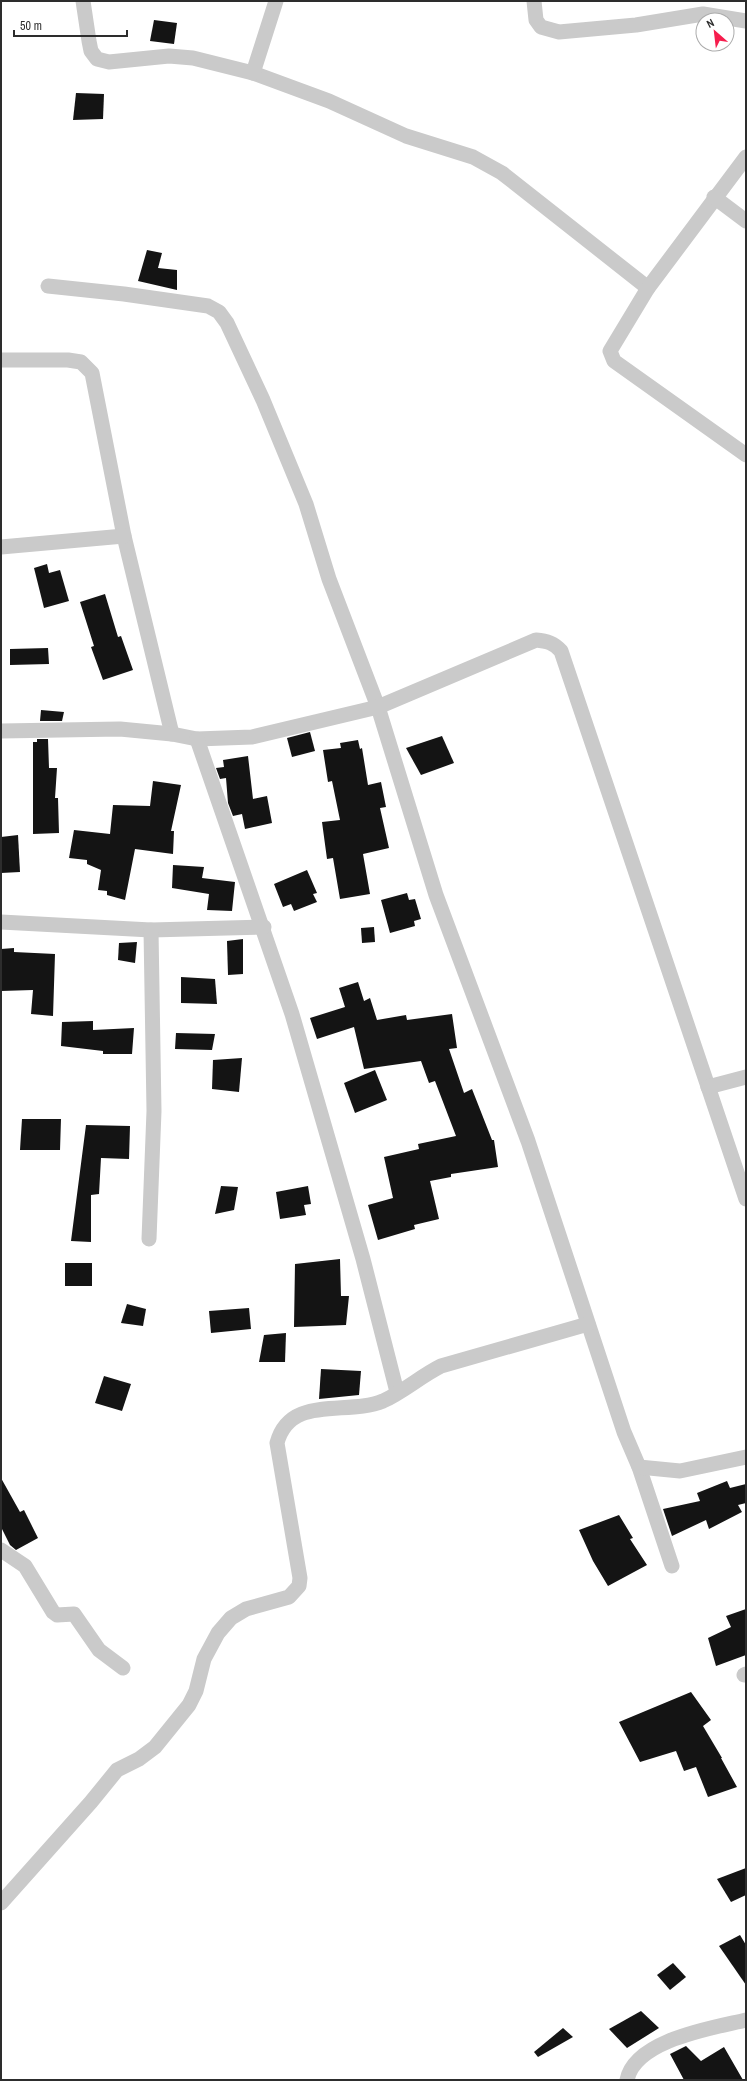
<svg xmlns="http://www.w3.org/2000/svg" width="747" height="2081" font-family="'Archivo Narrow',sans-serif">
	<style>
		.building { fill: #141414 }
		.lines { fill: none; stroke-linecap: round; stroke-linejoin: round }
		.minor { stroke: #cacaca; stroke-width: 15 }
	</style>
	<rect width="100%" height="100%" fill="#fff"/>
	<g class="building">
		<polygon points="154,20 177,23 174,44 150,41"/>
		<polygon points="76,93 104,94 103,119 73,120"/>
		<polygon points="147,250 162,253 158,268 177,270 177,290 138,281"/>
		<polygon points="47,564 49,573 60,570 69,601 44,608 34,568"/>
		<polygon points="105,594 118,637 121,636 133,670 103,680 91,647 94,646 80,602"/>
		<polygon points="48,648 49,664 10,665 10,649"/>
		<polygon points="41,710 64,712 62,721 40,721"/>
		<polygon points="310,732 315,751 292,757 287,738"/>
		<polygon points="442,736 454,763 421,775 406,748"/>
		<polygon points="37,739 48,739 49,768 57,768 55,798 58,798 59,833 33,834 33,742 37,742"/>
		<polygon points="358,740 360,749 362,748 368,785 381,782 386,807 380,808 389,848 363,854 370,894 340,899 333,858 327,859 322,822 340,820 332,781 328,782 323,750 341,748 340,743"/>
		<polygon points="248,756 253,799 267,796 272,823 245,829 242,814 233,816 228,803 226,778 220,779 216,768 224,767 223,760"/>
		<polygon points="153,781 181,785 171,831 174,831 173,854 135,849 125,900 107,895 107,891 98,890 101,870 87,864 87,860 69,858 74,830 110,834 113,805 150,806"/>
		<polygon points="18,835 20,872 1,873 1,837"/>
		<polygon points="173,865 204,867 202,878 235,882 232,911 207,910 209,894 172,888"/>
		<polygon points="307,870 317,893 313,894 317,902 294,911 291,904 283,907 274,884"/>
		<polygon points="407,893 409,900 415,899 421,919 414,921 415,926 390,933 381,900"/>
		<polygon points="374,927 375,942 362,943 361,928"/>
		<polygon points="243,939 243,974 228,975 227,941"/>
		<polygon points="137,942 135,963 118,960 119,943"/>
		<polygon points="14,948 14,952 55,954 53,1016 31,1014 33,990 1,991 1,949"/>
		<polygon points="181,977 215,979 217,1004 181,1003"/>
		<polygon points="358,982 364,1001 370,998 377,1020 406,1015 407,1020 452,1014 457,1048 449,1049 464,1093 472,1089 492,1140 494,1140 498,1167 451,1174 451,1177 430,1181 439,1219 414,1225 415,1229 378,1240 368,1205 393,1198 384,1157 419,1149 418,1144 456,1136 435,1081 429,1083 421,1061 364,1069 354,1027 317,1039 310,1018 345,1007 339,988"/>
		<polygon points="93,1021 93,1030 134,1028 132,1054 103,1054 103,1051 61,1046 62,1022"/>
		<polygon points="176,1033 215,1034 212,1050 175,1049"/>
		<polygon points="242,1058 239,1092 212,1089 213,1060"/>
		<polygon points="375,1070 387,1100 355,1113 344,1083"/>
		<polygon points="22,1119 61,1119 60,1150 20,1150"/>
		<polygon points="86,1125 130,1126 129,1159 101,1158 99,1194 91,1195 91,1242 71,1241"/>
		<polygon points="221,1186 238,1187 234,1210 215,1214"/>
		<polygon points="308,1186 311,1204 304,1205 306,1215 280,1219 276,1192"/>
		<polygon points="340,1259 341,1296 349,1296 346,1325 294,1327 295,1264"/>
		<rect x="65" y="1263" width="27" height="23"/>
		<polygon points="127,1304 146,1309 143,1326 121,1323"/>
		<polygon points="249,1308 251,1329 211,1333 209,1311"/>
		<polygon points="286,1333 285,1362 259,1362 264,1335"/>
		<polygon points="321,1369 361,1371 359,1395 319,1399"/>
		<polygon points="104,1376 131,1384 122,1411 95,1403"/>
		<polygon points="1,1478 20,1512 24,1510 38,1538 16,1550 10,1545 1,1527"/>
		<polygon points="727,1481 730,1488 746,1484 746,1503 738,1505 742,1512 709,1529 706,1520 672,1536 663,1509 700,1501 697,1493"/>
		<polygon points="619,1515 633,1538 630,1539 647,1565 608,1586 593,1561 579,1530"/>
		<polygon points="746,1609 746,1655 716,1666 708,1638 731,1627 726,1616"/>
		<polygon points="691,1692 711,1720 703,1726 722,1758 721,1758 737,1787 708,1797 696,1767 684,1771 676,1751 640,1762 619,1722"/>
		<polygon points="746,1868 746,1895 731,1902 717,1879"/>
		<polygon points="740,1935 746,1945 746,1985 719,1946"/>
		<polygon points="673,1963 686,1977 670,1990 657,1975"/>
		<polygon points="641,2011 659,2028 627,2048 609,2029"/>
		<polygon points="563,2028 573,2037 538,2057 534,2052"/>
		<polygon points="686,2046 701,2061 724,2047 743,2080 684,2080 670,2054"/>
	</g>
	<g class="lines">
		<g class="minor">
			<polyline points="83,1 89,41 91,51 97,59 109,62 169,56 193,58 253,73 329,101 406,136 473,157 502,173 648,288"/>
			<polyline points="534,1 536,20 541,27 559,32 636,25 703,14 746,21"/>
			<polyline points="253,73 276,1"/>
			<polyline points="746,157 648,288 610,351 614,361 746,455"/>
			<polyline points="714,197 746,221"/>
			<polyline points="48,286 124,294 208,306 219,312 227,323 263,400 306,504 329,579 378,707 436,895 528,1141 624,1432 639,1467 672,1566"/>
			<polyline points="1,360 68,360 81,362 92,373 124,536 172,734"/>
			<polyline points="1,547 124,536"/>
			<path d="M1 731 120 729 172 734 197 739 252 737 378 707 536 640C547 641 554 643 561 651L746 1199"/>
			<polyline points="197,739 292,1014 363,1259 397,1392"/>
			<polyline points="1,922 151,930 264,927"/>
			<polyline points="708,1087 746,1077"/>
			<polyline points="149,1239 154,1111 151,930"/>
			<polyline points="639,1467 680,1471 746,1457"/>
			<polyline points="1,1550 25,1566 53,1612 57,1615 74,1614 99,1650 123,1668"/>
			<polyline points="744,1675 746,1674"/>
			<path d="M1 1903 91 1802 117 1770 139 1759 155 1747 189 1705 196 1691 204 1659 218 1633 231 1618 246 1609 289 1597 299 1586 300 1578 277 1443C290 1394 347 1416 383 1401 403 1392 421 1376 441 1366L588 1324"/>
			<path d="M627 2080C635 2040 712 2028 746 2020"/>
		</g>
	</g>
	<rect width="747" height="2081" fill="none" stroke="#2d2d2d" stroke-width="4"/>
	<g transform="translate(715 32) rotate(332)"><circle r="19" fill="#ffffff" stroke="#ababab"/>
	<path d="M0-3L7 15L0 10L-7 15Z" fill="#f61d4d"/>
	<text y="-6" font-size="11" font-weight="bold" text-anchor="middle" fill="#2d2d2d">N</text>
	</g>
	<path d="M14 30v6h113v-6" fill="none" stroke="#2d2d2d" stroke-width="2"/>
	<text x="20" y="30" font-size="12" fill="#2d2d2d" stroke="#ffffff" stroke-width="3" paint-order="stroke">50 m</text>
</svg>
